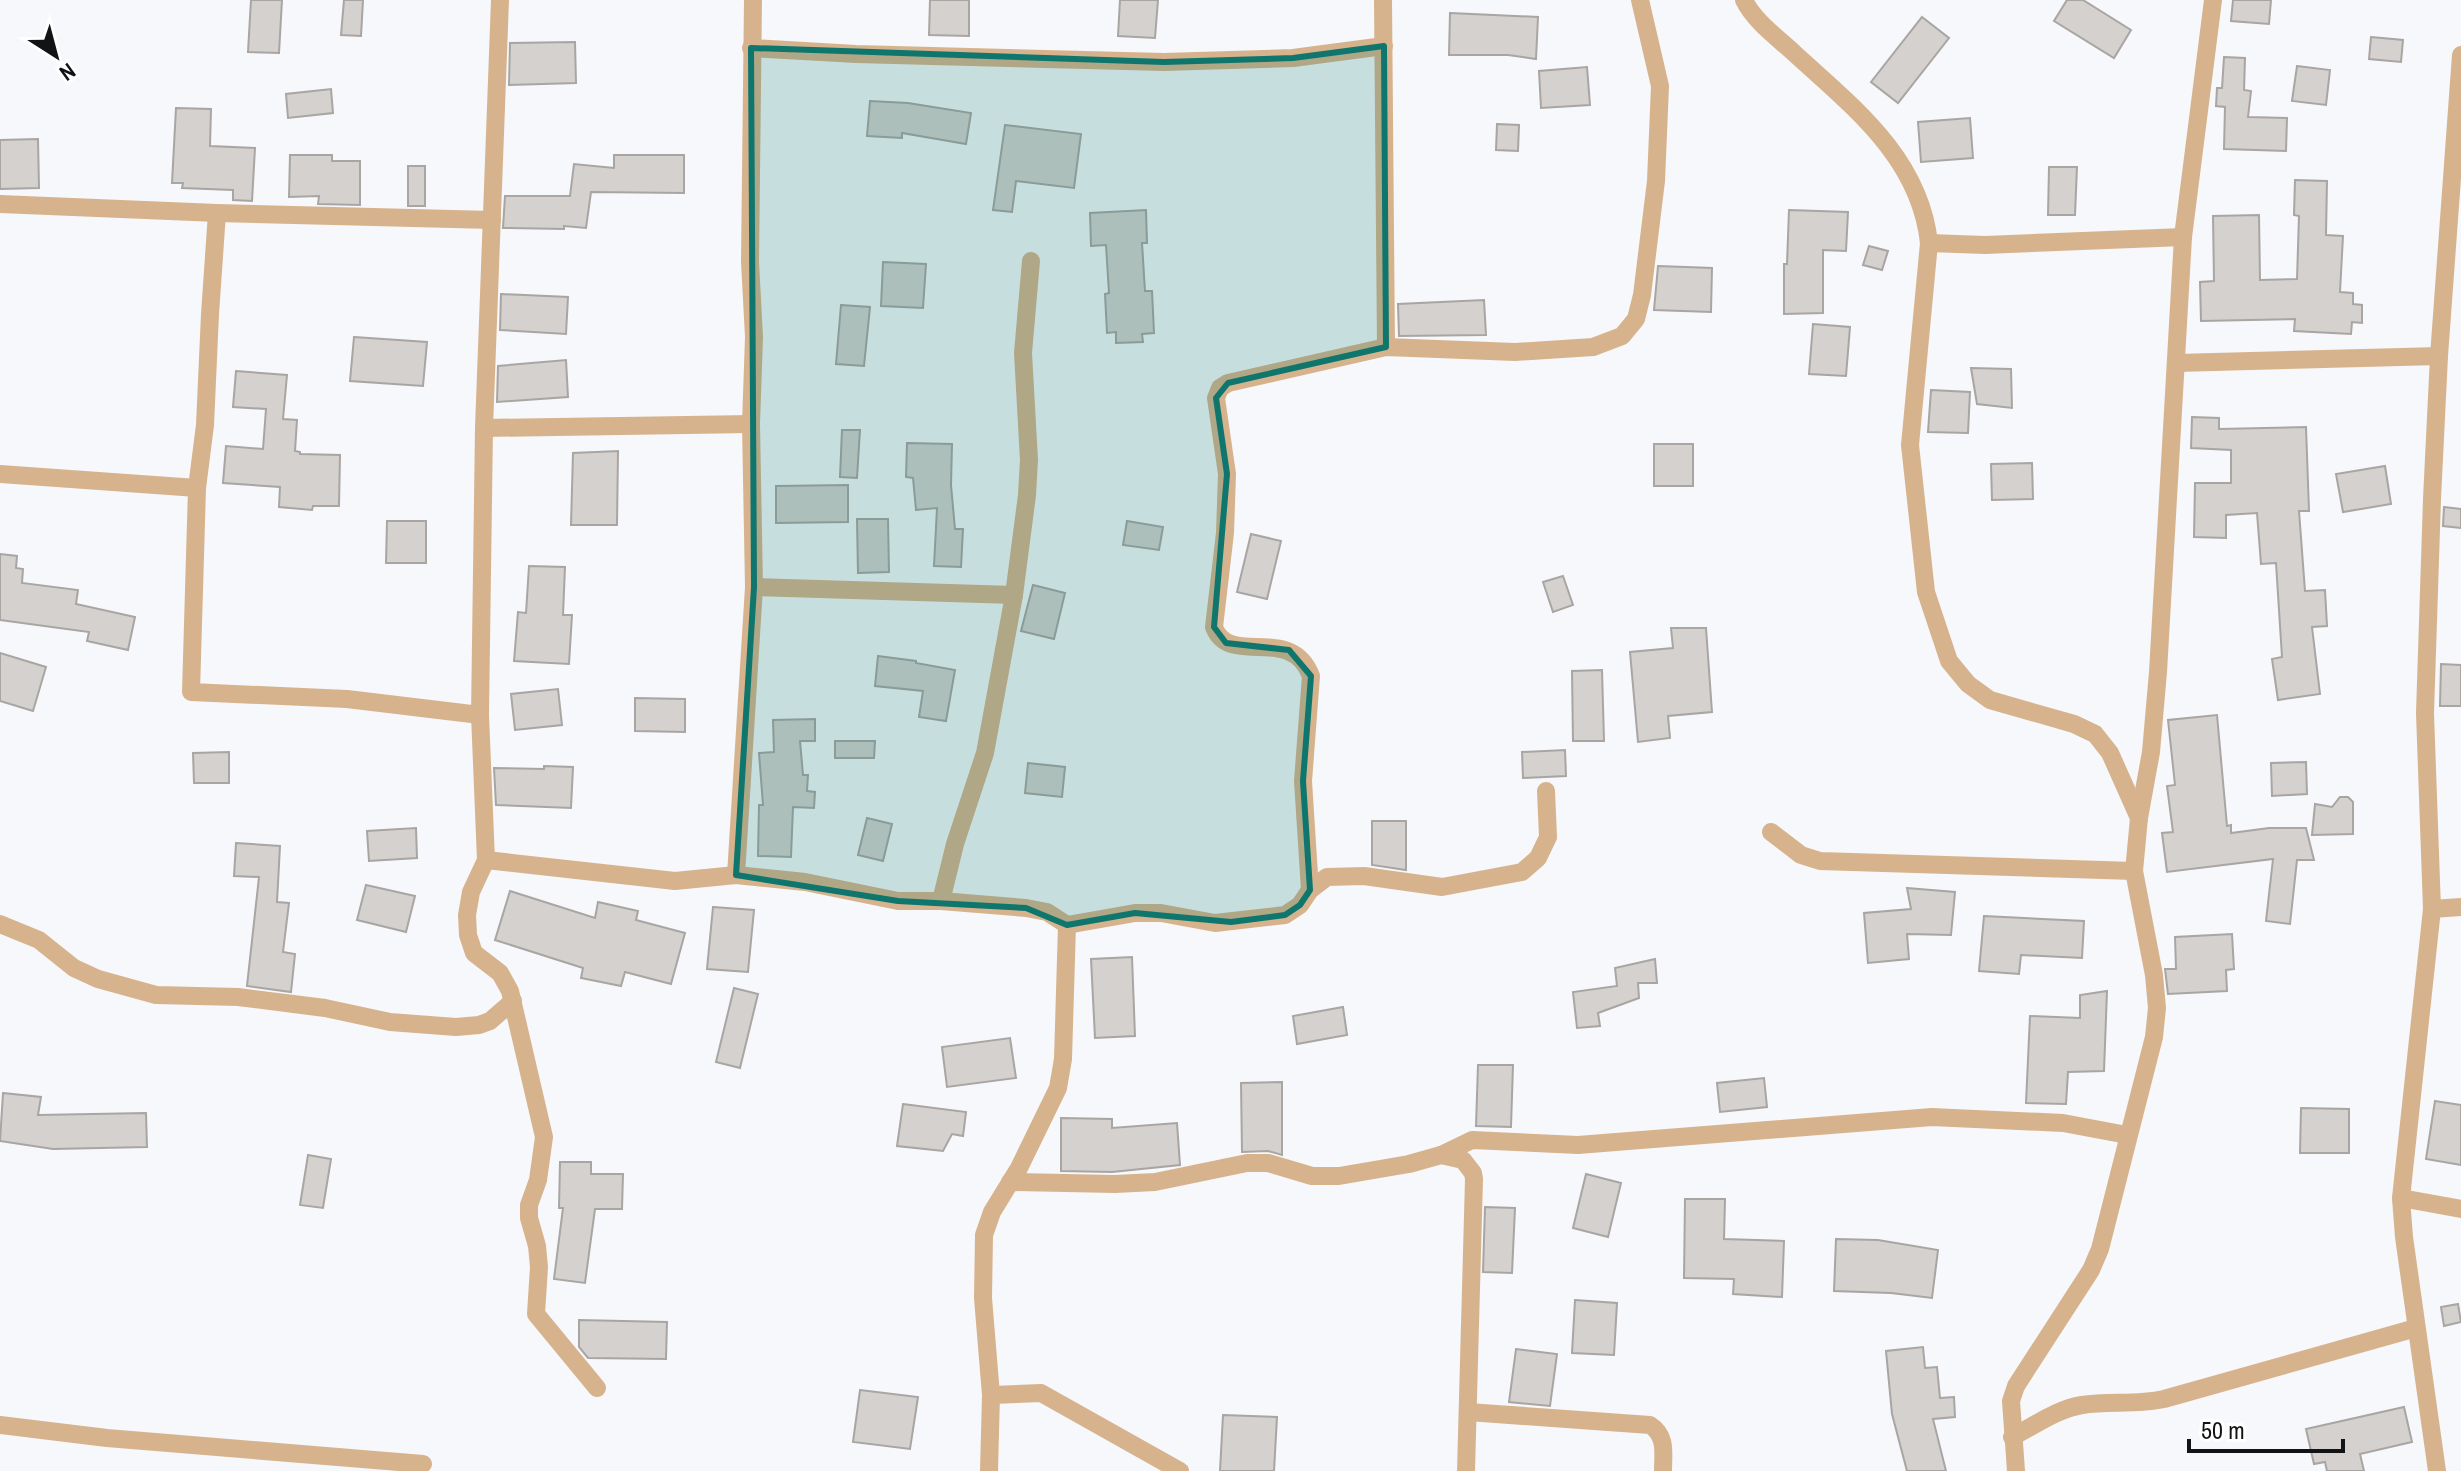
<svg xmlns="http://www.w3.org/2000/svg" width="2461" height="1471" font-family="'Archivo Narrow',sans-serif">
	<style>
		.building { fill: #d5d1cf; stroke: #a9a5a3; stroke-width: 2 }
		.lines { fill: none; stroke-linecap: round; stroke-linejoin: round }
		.minor { stroke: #d7b38d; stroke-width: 18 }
		.marked { fill: #0f766e; fill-opacity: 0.2; stroke: #0f766e; stroke-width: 6; stroke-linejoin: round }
	</style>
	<rect width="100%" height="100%" fill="#f6f8fb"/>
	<g class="building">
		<polygon points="251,0 282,0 279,53 248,52"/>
		<polygon points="344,0 363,0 361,36 341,35"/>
		<polygon points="930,0 969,0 969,36 929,35"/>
		<polygon points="1120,0 1158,0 1155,38 1118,36"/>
		<polygon points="2067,0 2083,0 2131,30 2114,58 2054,21"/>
		<polygon points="2233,0 2271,0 2269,24 2231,21"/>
		<polygon points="1450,13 1538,17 1536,59 1508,55 1449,55"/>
		<polygon points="1922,17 1949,38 1898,103 1871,82"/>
		<polygon points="2371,37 2403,40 2401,62 2369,59"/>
		<polygon points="575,42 576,83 509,85 510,43"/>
		<polygon points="2224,57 2245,58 2244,90 2251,91 2248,117 2287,118 2286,151 2224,149 2225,107 2216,106 2217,88 2222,88"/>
		<polygon points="2297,66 2330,70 2326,105 2292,101"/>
		<polygon points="1587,67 1590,105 1541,108 1539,71"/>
		<polygon points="331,89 333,113 288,118 286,94"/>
		<polygon points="870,101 908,103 971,113 966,144 902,133 902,138 867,136"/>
		<polygon points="176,108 211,109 210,146 255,148 252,201 233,200 233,190 182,188 183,183 172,183"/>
		<polygon points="1970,118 1973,158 1921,162 1918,122"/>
		<polygon points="1497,124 1519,125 1518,151 1496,150"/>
		<polygon points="1005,125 1081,134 1074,188 1016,181 1012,212 993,210"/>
		<polygon points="38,139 39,188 0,189 0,140"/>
		<polygon points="290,155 332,155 332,161 360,161 360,205 318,204 319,196 289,197"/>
		<polygon points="614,155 684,155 684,193 591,192 586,228 564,226 564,229 503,228 505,196 570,196 574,164 614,168"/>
		<rect x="408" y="166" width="17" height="40"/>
		<polygon points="2049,167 2077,167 2075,215 2048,215"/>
		<polygon points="2295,180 2327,181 2326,235 2343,236 2340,292 2353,293 2353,304 2362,305 2362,323 2352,322 2351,334 2294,331 2295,319 2201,321 2200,282 2214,281 2213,216 2259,215 2260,280 2297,279 2299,216 2294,215"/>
		<polygon points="1146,210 1147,243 1142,243 1145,291 1152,291 1154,333 1142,334 1143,342 1116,343 1116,332 1107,333 1105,294 1109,293 1106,245 1091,246 1090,213"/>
		<polygon points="1789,210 1848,212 1846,251 1823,250 1823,313 1784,314 1784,264 1787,264"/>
		<polygon points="1869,246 1888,251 1882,270 1863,265"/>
		<polygon points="883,262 926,264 923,308 881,306"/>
		<polygon points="1658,266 1712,268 1711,312 1654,310"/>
		<polygon points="501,294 568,297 566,334 500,330"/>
		<polygon points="1484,300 1486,335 1399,336 1398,304"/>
		<polygon points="841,305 870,307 864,366 836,364"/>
		<polygon points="1813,324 1850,327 1846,376 1809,374"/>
		<polygon points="354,337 427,342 423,386 350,381"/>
		<polygon points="566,360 568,397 497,402 498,366"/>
		<polygon points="1971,368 2011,369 2012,408 1977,404"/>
		<polygon points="236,371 287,375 283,419 297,420 295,451 300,452 300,454 340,455 339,506 313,506 312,510 279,507 280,487 223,483 226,446 263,449 266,409 233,407"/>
		<polygon points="1931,390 1970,392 1968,433 1928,432"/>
		<polygon points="2192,417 2219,418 2219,429 2306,427 2309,511 2299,511 2305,591 2325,590 2327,626 2312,627 2320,694 2278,700 2272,659 2282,657 2276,563 2261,564 2257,513 2226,515 2226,538 2194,537 2195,483 2231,483 2231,450 2191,448"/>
		<polygon points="842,430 860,430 857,478 840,477"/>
		<polygon points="907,443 952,444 951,485 955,529 963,529 961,567 934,566 937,508 916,510 913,478 906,477"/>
		<rect x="1654" y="444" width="39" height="42"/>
		<polygon points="618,451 617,525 571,525 573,453"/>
		<polygon points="2032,463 2033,499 1992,500 1991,464"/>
		<polygon points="2385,466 2391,504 2343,512 2336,474"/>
		<polygon points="848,485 848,522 776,523 776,486"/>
		<polygon points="2444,507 2461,509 2461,528 2443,526"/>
		<polygon points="857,519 888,519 889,572 858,573"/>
		<polygon points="387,521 426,521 426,563 386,563"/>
		<polygon points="1127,521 1163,527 1159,550 1123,545"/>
		<polygon points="1251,534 1281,541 1267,599 1237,592"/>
		<polygon points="0,554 17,556 16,568 23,569 22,583 78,590 76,604 135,617 128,650 87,641 89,632 0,620"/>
		<polygon points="529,566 565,567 563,615 572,615 569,664 514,661 518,612 526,613"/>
		<polygon points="1563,576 1573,605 1553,612 1543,582"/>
		<polygon points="1033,585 1065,593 1054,639 1021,631"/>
		<polygon points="1671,628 1706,628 1712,712 1668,716 1670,738 1638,742 1630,652 1673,648"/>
		<polygon points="0,653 46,667 33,711 0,701"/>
		<polygon points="878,656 916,661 916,663 955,670 946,721 919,717 923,691 875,686"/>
		<polygon points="2441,664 2461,665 2461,706 2440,706"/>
		<polygon points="1602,670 1604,741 1573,741 1572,671"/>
		<polygon points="558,689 562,725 515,730 511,694"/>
		<polygon points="635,698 685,699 685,732 635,731"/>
		<polygon points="2217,715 2227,826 2231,825 2231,833 2269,828 2306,828 2314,860 2297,860 2290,924 2266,921 2273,859 2167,872 2162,833 2173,832 2167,786 2175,785 2168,720"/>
		<polygon points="815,719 815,741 800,741 803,775 808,775 807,791 815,792 814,808 793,807 791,857 758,856 759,805 763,805 759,753 774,752 773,720"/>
		<polygon points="835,741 875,741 874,758 835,758"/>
		<polygon points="1565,750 1566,776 1523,778 1522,752"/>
		<polygon points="229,752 229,783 194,783 193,753"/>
		<polygon points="2306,762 2307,794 2272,796 2271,763"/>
		<polygon points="1028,763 1065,767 1062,797 1025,793"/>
		<polygon points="544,766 573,767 571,808 496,805 494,768 544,769"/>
		<polygon points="2340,797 2348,797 2353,802 2353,834 2312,835 2315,804 2332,807"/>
		<polygon points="867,818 892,824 883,861 858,855"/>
		<polygon points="1372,821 1406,821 1406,870 1372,865"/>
		<polygon points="416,828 417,858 369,861 367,831"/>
		<polygon points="236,843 280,846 277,902 289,903 283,952 295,954 291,992 247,986 259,877 234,876"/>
		<polygon points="366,885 415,896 406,932 357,920"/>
		<polygon points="1907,888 1955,892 1951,935 1907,934 1909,959 1868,963 1864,913 1911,909"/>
		<polygon points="510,891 595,918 598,902 638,911 636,920 685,933 671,984 625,972 621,986 581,978 583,968 495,940"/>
		<polygon points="713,907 754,910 748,972 707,969"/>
		<polygon points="1984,916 2084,921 2082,958 2021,955 2019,974 1979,971"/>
		<polygon points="2232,934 2234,969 2226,970 2227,991 2168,994 2165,969 2176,969 2175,937"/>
		<polygon points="1132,957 1135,1036 1095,1038 1091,959"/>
		<polygon points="1655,959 1657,983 1638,983 1639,998 1598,1013 1600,1026 1577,1028 1573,992 1617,986 1615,968"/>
		<polygon points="734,988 758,994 740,1068 716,1062"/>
		<polygon points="2107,991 2104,1071 2068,1072 2066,1104 2026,1103 2030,1016 2080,1018 2080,995"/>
		<polygon points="1343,1007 1347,1035 1297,1044 1293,1016"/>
		<polygon points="1010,1038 1016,1078 947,1087 942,1047"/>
		<polygon points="1478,1065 1513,1065 1511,1127 1476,1126"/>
		<polygon points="1764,1078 1767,1107 1720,1112 1717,1083"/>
		<polygon points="1282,1082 1282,1155 1268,1151 1242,1152 1241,1083"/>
		<polygon points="3,1093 41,1097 38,1115 146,1113 147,1147 53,1149 0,1141"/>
		<polygon points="2435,1101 2461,1105 2461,1165 2426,1159"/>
		<polygon points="903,1104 966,1112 963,1136 952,1134 943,1151 897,1146"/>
		<polygon points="2301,1108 2349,1109 2349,1153 2300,1153"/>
		<polygon points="1061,1118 1112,1119 1112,1128 1177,1123 1180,1165 1112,1172 1061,1171"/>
		<polygon points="308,1155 331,1159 323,1208 300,1205"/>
		<polygon points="560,1162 591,1162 591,1174 623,1174 622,1209 595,1209 585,1283 554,1279 563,1208 559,1208"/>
		<polygon points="1586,1174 1621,1183 1608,1237 1573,1228"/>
		<polygon points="1685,1199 1725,1199 1724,1239 1784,1241 1782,1297 1733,1294 1734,1279 1684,1278"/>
		<polygon points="1485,1207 1515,1208 1512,1273 1483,1272"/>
		<polygon points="1836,1239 1878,1240 1938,1250 1932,1298 1891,1293 1834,1291"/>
		<polygon points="1575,1300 1617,1303 1614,1355 1572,1353"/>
		<polygon points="2458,1304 2461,1322 2444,1326 2441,1307"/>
		<polygon points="579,1320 667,1322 666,1359 588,1358 579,1347"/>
		<polygon points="1923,1347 1925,1368 1937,1367 1940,1398 1954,1397 1955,1417 1933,1419 1946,1471 1907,1471 1892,1414 1886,1351"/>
		<polygon points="1516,1349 1557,1354 1550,1406 1509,1402"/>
		<polygon points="860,1390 918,1397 910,1449 853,1442"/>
		<polygon points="2404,1407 2412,1442 2360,1454 2364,1471 2327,1471 2325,1462 2314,1464 2306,1429"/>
		<polygon points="1223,1415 1277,1417 1274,1471 1220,1471"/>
	</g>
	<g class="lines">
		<g class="minor">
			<polyline points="500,0 484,428 480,715 486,860 471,892 467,915 468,935 474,953 500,973 510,991 544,1137 538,1180 529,1205 529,1218 537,1246 539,1267 536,1314 597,1388"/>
			<polyline points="1383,0 1386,347"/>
			<path d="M1744 0C1754 21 1778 38 1794 53 1853 107 1920 158 1929 243L1910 445 1926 592 1949 661 1968 684 1990 700 2074 724 2095 734 2110 753 2139 818"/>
			<polyline points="751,48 856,54 1164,62 1293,58 1384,46"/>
			<polyline points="0,204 217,213 492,220"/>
			<polyline points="217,213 210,314 205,425 197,488 191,692 347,699 480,715"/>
			<polyline points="1929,243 1985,245 2183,237"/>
			<polyline points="2177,363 2439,356"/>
			<polyline points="484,428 751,424"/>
			<polyline points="0,474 197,488"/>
			<polyline points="754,587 1014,595"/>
			<polyline points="1771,832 1801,855 1820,861 2134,871"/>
			<polyline points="486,860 675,881 736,875 805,882 898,901 941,901 1026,908 1047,912 1067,925 1135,913 1161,913 1215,923 1285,915 1300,905 1310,890 1327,877 1364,876 1442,887 1522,872 1538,858 1548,837 1546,791"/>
			<polyline points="736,875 754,587 751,424 754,337 750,262 753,0"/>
			<path d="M1310 890 1303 781 1311 676C1291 623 1229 668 1214 627L1225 533 1227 474 1216 398 1220 388 1228 383 1386 347 1515 352 1593 347 1622 336 1636 319 1642 295 1656 181 1660 86 1640 0"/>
			<polyline points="941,901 955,844 985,753 1014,595 1027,495 1029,460 1023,353 1031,261"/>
			<polyline points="2432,909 2461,907"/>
			<polyline points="0,924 39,940 74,968 98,979 156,995 238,997 325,1008 390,1022 456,1027 479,1025 490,1021 513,1001"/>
			<polyline points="1441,1155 1463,1160 1473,1173 1474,1179 1466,1471"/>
			<polyline points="1010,1182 1115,1184 1155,1182 1247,1163 1268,1163 1312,1176 1339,1176 1409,1164 1441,1155 1472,1140 1578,1145 1932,1117 2063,1123 2127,1135"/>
			<polyline points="2401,1198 2461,1209"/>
			<polyline points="991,1395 1041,1393 1180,1471"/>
			<path d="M1468 1412 1650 1425C1667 1436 1663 1453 1663 1471"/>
			<polyline points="0,1425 107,1438 423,1464"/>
			<path d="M2012 1437C2034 1426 2057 1409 2082 1405 2109 1401 2137 1405 2164 1399L2416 1328"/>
			<polyline points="989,1471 991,1395 983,1298 984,1235 992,1212 1019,1168 1058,1088 1063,1059 1067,925"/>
			<polyline points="2016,1471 2011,1401 2016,1386 2091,1270 2100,1249 2154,1037 2157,1008 2154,975 2134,871 2139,818 2151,752 2158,672 2183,237 2213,0"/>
			<polyline points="2437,1471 2404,1237 2401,1198 2432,909 2425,713 2432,499 2439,356 2461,55"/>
		</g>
	</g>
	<path class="marked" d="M1384 46 1386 347 1228 383 1216 398 1227 474 1214 627 1226 643 1289 650 1311 676 1303 781 1310 890 1300 905 1285 915 1231 922 1135 913 1067 925 1026 908 898 901 736 875 754 587 751 48 1164 62 1293 58Z"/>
	<g transform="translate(56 56) rotate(144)" stroke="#ffffff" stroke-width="6" paint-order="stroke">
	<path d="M0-6L14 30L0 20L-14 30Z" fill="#121314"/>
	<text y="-12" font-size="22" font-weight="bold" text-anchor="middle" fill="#121314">N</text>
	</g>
	<path d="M2189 1439v12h154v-12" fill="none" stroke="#121314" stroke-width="4"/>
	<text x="2201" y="1439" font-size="24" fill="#121314" stroke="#ffffff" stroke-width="6" paint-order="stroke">50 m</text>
</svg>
